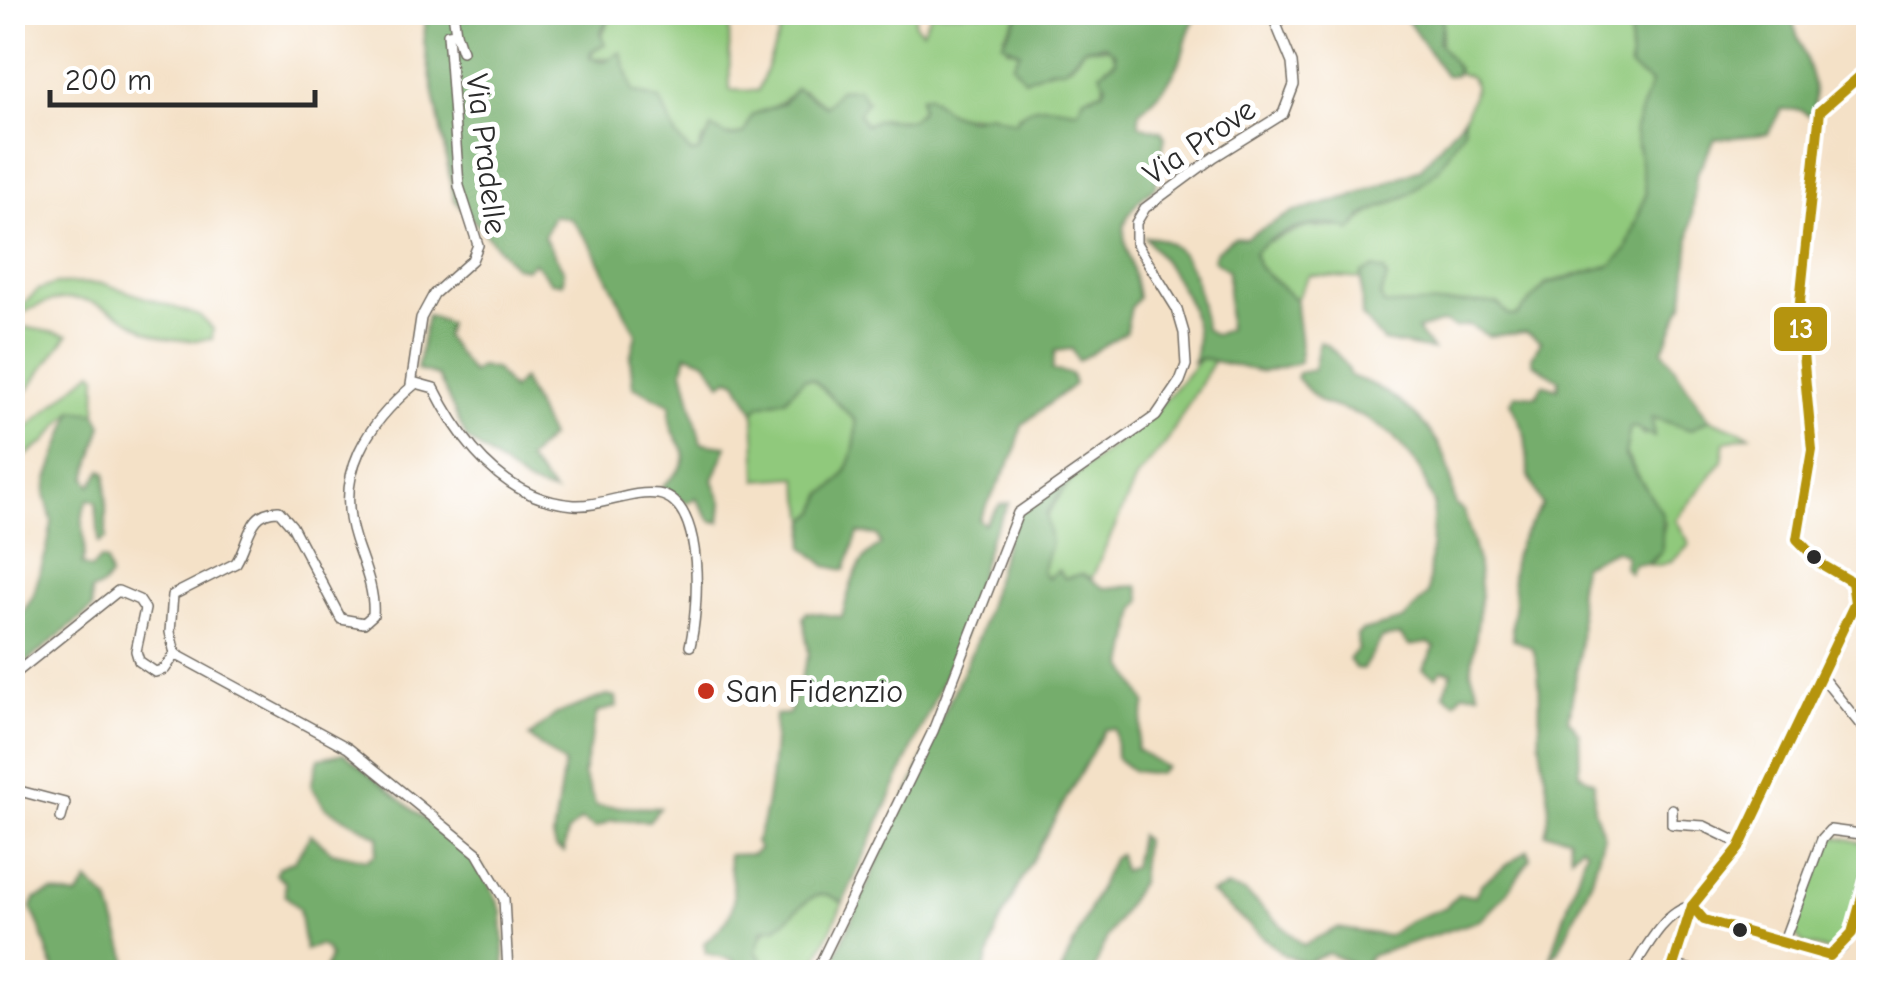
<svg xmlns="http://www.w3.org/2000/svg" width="1881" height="985" font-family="'Comic Neue',sans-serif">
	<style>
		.green { fill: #90c97c; stroke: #5e7a54; stroke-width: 2.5 }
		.forest { fill: #74ad6c; stroke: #506c4c; stroke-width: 2.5 }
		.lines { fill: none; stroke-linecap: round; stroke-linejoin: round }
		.street-casing { stroke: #716b62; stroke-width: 12 }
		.street { stroke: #fff; stroke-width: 9 }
		.bus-1-casing { stroke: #fff; stroke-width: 18 }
		.bus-1 { stroke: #b5940f; stroke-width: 10 }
		.bus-dot { fill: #2b2b2b; stroke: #fff; stroke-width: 4 }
		.poi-dot { fill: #c8321e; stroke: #fff; stroke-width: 4 }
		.labels { text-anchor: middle; stroke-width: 10; stroke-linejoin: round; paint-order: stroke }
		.street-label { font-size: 32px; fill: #2b2b2b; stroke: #fff }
		.poi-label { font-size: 32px; fill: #2b2b2b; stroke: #fff; text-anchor: start }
		.line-badge { stroke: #fff; stroke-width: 4 }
		.badge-label { font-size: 28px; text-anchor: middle; font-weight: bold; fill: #fff }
	</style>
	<rect width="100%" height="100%" fill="#fff"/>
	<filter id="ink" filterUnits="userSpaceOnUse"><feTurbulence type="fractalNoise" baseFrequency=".01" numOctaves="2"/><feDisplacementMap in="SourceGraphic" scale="20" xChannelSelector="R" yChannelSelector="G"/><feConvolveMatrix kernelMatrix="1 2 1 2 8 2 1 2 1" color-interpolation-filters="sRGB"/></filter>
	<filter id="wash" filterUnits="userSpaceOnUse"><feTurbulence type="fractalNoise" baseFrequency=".0048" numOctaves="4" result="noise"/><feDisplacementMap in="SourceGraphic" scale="40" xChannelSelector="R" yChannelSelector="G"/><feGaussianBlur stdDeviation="2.25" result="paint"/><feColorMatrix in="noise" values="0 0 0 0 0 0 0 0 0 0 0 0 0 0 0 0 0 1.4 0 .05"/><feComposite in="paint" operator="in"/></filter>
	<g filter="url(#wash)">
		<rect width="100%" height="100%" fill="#f4e1c7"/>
		<g class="green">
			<path d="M1020 12 1004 36 1007 48 1021 52 1031 75 1071 65 1084 48H1111L1116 60 1105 68 1103 91 1090 94 1078 110 1019 115 1015 122C1007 121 999 117 992 116 967 115 950 120 933 99L910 120 883 119 865 125 839 90 826 106 803 90C784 95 779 109 758 112L744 134 703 139 698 152 691 153 677 137 660 100 633 92 623 58H590L613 13H729L730 90 758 91 782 27V13H916L915 24 922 31 931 13Z"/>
			<path d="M1561 12 1573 13 1593 24C1606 20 1621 24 1631 34L1630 67 1651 83 1635 128 1646 194 1626 250 1612 265 1547 283 1517 315 1508 316 1498 303 1385 305 1380 297 1387 278 1384 271 1362 279 1309 275 1296 300 1259 267 1254 253 1264 243 1307 227H1356C1370 206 1389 208 1409 194 1438 173 1456 146 1466 114 1470 100 1479 91 1471 77L1458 73 1440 48 1443 23 1438 13Z"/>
			<path d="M102 283 200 316 213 329 212 339C190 341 165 342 145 330 95 300 72 284 16 317L18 326 68 335 20 400 13 398V314L38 290 55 284Z"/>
			<polygon points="1201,358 1214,360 1166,443 1137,477 1092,578 1082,574 1064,579 1058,571 1048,578 1042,572 1045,519 1061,493 1078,473 1149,418"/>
			<polygon points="93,371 97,375 96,413 73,410 45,442 13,465 13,440"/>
			<path d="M805 378 814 380 856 421C857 449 849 480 823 494L817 512 807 520 797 477 757 480 754 412 760 405 785 399Z"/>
			<path d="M1652 417 1691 430 1709 419 1750 435 1725 442 1722 461 1676 520 1690 544C1677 558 1667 569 1647 564L1656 559 1665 523 1624 451 1630 428 1635 426 1644 435Z"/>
			<polygon points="1831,835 1868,844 1868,857 1843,943 1831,952 1802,943 1793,932"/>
			<path d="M826 893 843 903 811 972H771L756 952C758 926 802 899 826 893Z"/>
		</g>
		<g class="forest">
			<path d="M426 13H613L600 32 605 45 591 51 590 58 604 61 621 52 633 92 660 100 677 137 691 153 698 152 712 128 730 137 744 134 752 115 783 103 796 88 826 106 839 90 858 89 867 101 859 113 865 125 876 120H910L921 111 920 97 927 95 948 112 969 119 989 114 1015 122C1032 97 1053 108 1078 110L1084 97 1103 91 1106 85 1100 73 1116 61 1115 53 1105 45 1084 48 1064 69H1050L1025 80 1012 64 1020 52 1002 43 1020 13H1201C1185 27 1188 44 1179 63 1171 83 1155 99 1139 112V125L1161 131 1165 137 1155 187C1102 226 1132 246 1138 298L1131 307 1126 332 1078 361 1072 349 1055 351 1052 370 1071 374 1074 384 1022 425 1015 453 979 520 984 524 1000 505 1009 503 990 538 963 635 843 903C814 880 801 910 780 925 776 929 769 928 763 929L756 952 771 972H729L734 960 706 953 704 943C743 912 734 900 728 855L753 854 759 849 755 842C768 821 775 743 775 715L789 714 809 654 803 617 807 612 842 617C849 591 855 558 881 545L877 535 858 533 845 570 826 566 804 547 807 520 817 512 823 494C849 480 857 449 856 421L814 380 805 378 785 399 760 405 754 412 737 381 729 378 721 383 706 361 687 354 683 369 701 443 727 446 713 480 722 502 720 522 711 521 696 498 687 503 661 487C713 446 661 448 671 405L633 386 630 358 636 334 591 245 571 219 553 215 544 237 564 271 563 283 551 282 534 262 526 269 515 267 454 199 424 42Z"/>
			<polygon points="1402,13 1438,13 1443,23 1438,42 1458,69 1455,76 1445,75"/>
			<path d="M1573 13H1790C1799 46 1822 85 1813 117L1800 110 1781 109 1768 134 1715 139 1696 175 1684 301 1663 350 1709 419 1691 430 1652 417 1654 437 1635 427 1630 428 1625 456 1662 513V551L1647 564H1634L1630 573 1624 567 1626 555 1615 550 1582 565C1582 574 1576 587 1578 596 1585 635 1576 679 1568 719L1579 734 1580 774 1594 782V809L1604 836 1592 879 1558 952 1551 957 1586 850 1581 846 1571 856 1569 837 1545 833C1555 803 1543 775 1540 743 1538 711 1543 680 1533 649L1513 639C1510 625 1514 614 1515 600 1515 591 1512 584 1512 576 1511 548 1529 527 1542 505L1529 476 1525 436 1511 402 1515 394 1536 396 1543 384 1558 389 1559 380 1533 363 1532 357 1541 341 1526 332 1488 336 1469 325 1455 328 1444 322 1417 330 1432 350 1383 341 1362 316 1361 274 1373 268 1384 271 1387 278 1380 297 1385 305C1399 305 1493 300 1498 304 1502 307 1505 312 1509 316L1517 315 1547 284 1612 265 1626 250 1646 194 1635 128 1651 83 1630 67 1631 34C1619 21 1604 23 1588 24Z"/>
			<path d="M1463 118 1464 129 1439 169 1410 194 1364 215 1351 231C1326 215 1272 231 1254 253L1259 267 1296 300C1296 324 1304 339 1299 363L1262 372 1201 358 1193 362C1208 315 1172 272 1145 237 1193 237 1199 292 1205 329L1215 335 1228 329V270L1213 260 1215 252 1234 237 1245 238 1293 212 1349 198 1420 169Z"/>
			<polygon points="427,315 448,323 445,337 472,373 480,367 495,369 512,390 522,379 550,437 527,460 554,493 527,484 467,439 438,376 417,370"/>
			<path d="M1319 342C1331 344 1347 364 1350 376 1387 387 1430 420 1445 457 1452 472 1451 489 1456 505L1464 511 1477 558 1481 597 1471 672 1479 693H1463L1455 702 1444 694 1452 672 1442 670 1436 677 1423 669 1435 647 1428 643 1409 646 1400 635 1382 638 1363 669 1355 668 1349 659 1358 649 1357 635 1362 631 1403 620 1428 594 1434 504 1419 467 1393 436 1363 416 1320 402 1296 378 1298 373 1314 370Z"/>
			<path d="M73 410 96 413 102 425 86 478 91 485 102 470 106 473V539L99 543 96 502 89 499C75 517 90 542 82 565L91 569 100 559 106 561 110 576 103 586 91 591 92 609 13 673V629L33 596 47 549 52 522 45 494 48 479Z"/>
			<polygon points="1082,463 1046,514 1051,543 1042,572 1048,578 1058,570 1065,578 1082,574 1104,588 1138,586 1142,600 1136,609 1125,666 1146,703 1136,749 1165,767 1158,774 1133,771 1116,758 1115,729 1105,729 1022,878 997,929 984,972 828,972 979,635 1007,538 1023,508"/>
			<polygon points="607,695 616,697 617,707 597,712 583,774 596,806 660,808 649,821 612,820 596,828 581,820 567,833 564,852 556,848 553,837 564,764 529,737 556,714"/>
			<polygon points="344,753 481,866 502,911 505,972 324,972 330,956 326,949 319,945 305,950 299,909 285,895 285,882 276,874 278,868 295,860 311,834 332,852 367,860 375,855 379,837 325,807 311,785 319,758"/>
			<polygon points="1139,835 1144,840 1140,883 1107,937 1093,972 1061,972 1112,859 1119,854 1123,871 1133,867"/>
			<polygon points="1528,850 1530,859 1506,894 1481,920 1370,956 1363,967 1365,972 1341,972 1350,963 1328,953 1306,963 1284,955 1211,893 1227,887 1245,892 1303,945 1337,928 1388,936 1409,921 1446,907 1458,895 1475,896 1481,884"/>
			<path d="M88 881 109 901 131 972H56C45 954 46 933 31 909L35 899 52 892 77 897Z"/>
		</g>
	</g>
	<g filter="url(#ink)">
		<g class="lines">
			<defs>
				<g id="street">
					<polyline points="453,12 456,33"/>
					<polyline points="411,385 421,318 434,294 472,260 478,245 459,186 448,34 456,33 462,51"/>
					<polyline points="1852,582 1821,564 1797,539 1812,450 1799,311 1820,111 1868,69"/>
					<polyline points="1852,582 1868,580"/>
					<polyline points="175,654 348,748 477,853 504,899 508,972"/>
					<path d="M12 676 118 591 139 600 145 609 136 651 139 661 155 672 165 669 175 654 170 632 173 595 236 563C250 541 248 510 279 511L292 526 341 619 364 623 373 615C375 589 363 564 355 539 334 473 367 424 416 383L434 388C462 444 506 500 574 505 602 507 631 490 658 494 707 502 698 613 690 646"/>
					<polyline points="1821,676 1868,734"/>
					<polyline points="12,789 65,803 61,818"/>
					<polyline points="1672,809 1672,824 1704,826 1741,844"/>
					<path d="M1692 906 1704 920 1830 956C1858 945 1861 903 1868 876"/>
					<polyline points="1783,943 1822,839 1830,830 1868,835"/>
					<polyline points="1673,965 1699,972"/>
					<polyline points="816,972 933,731 1018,513 1156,416 1180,381 1186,365 1184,333 1177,309 1136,243 1136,223 1145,208 1214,157 1283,114 1294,85 1292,63 1271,12"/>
					<path d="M1631 972C1645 950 1664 911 1692 906"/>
					<polyline points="1671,972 1692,906 1739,848 1821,676 1855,603 1852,582"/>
				</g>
			</defs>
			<use href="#street" class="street-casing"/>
			<use href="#street" class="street"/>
			<defs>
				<g id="bus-1">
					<polyline points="1852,582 1821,564 1797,539 1812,450 1799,311 1820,111 1868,69"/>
					<polyline points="1692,906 1704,920 1830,956 1852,933 1868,876"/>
					<polyline points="1671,972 1692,906 1739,848 1855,603 1852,582"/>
				</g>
			</defs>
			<use href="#bus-1" class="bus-1-casing"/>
			<use href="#bus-1" class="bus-1"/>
		</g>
	</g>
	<g class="bus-dot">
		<circle cx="1814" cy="557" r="9"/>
		<circle cx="1740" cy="930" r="9"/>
	</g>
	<circle class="poi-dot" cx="706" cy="691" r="10"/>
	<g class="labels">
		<g class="street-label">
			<text transform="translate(1199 141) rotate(-34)" y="11">Via Prove</text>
			<text transform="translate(487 154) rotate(83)" y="11">Via Pradelle</text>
		</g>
		<g class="poi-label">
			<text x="726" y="702">San Fidenzio</text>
		</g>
	</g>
	<rect class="line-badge" x="1772" y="305" width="57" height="48" rx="10" fill="#b5940f"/>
	<g class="badge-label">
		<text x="1801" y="338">13</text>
	</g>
	<rect width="1881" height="985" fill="none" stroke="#fff" stroke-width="50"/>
	<path d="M50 90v15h265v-15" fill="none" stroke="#2b2b2b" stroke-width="5"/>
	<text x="65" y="90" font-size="30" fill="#2b2b2b" stroke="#ffffff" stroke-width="8" paint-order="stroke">200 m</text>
</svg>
